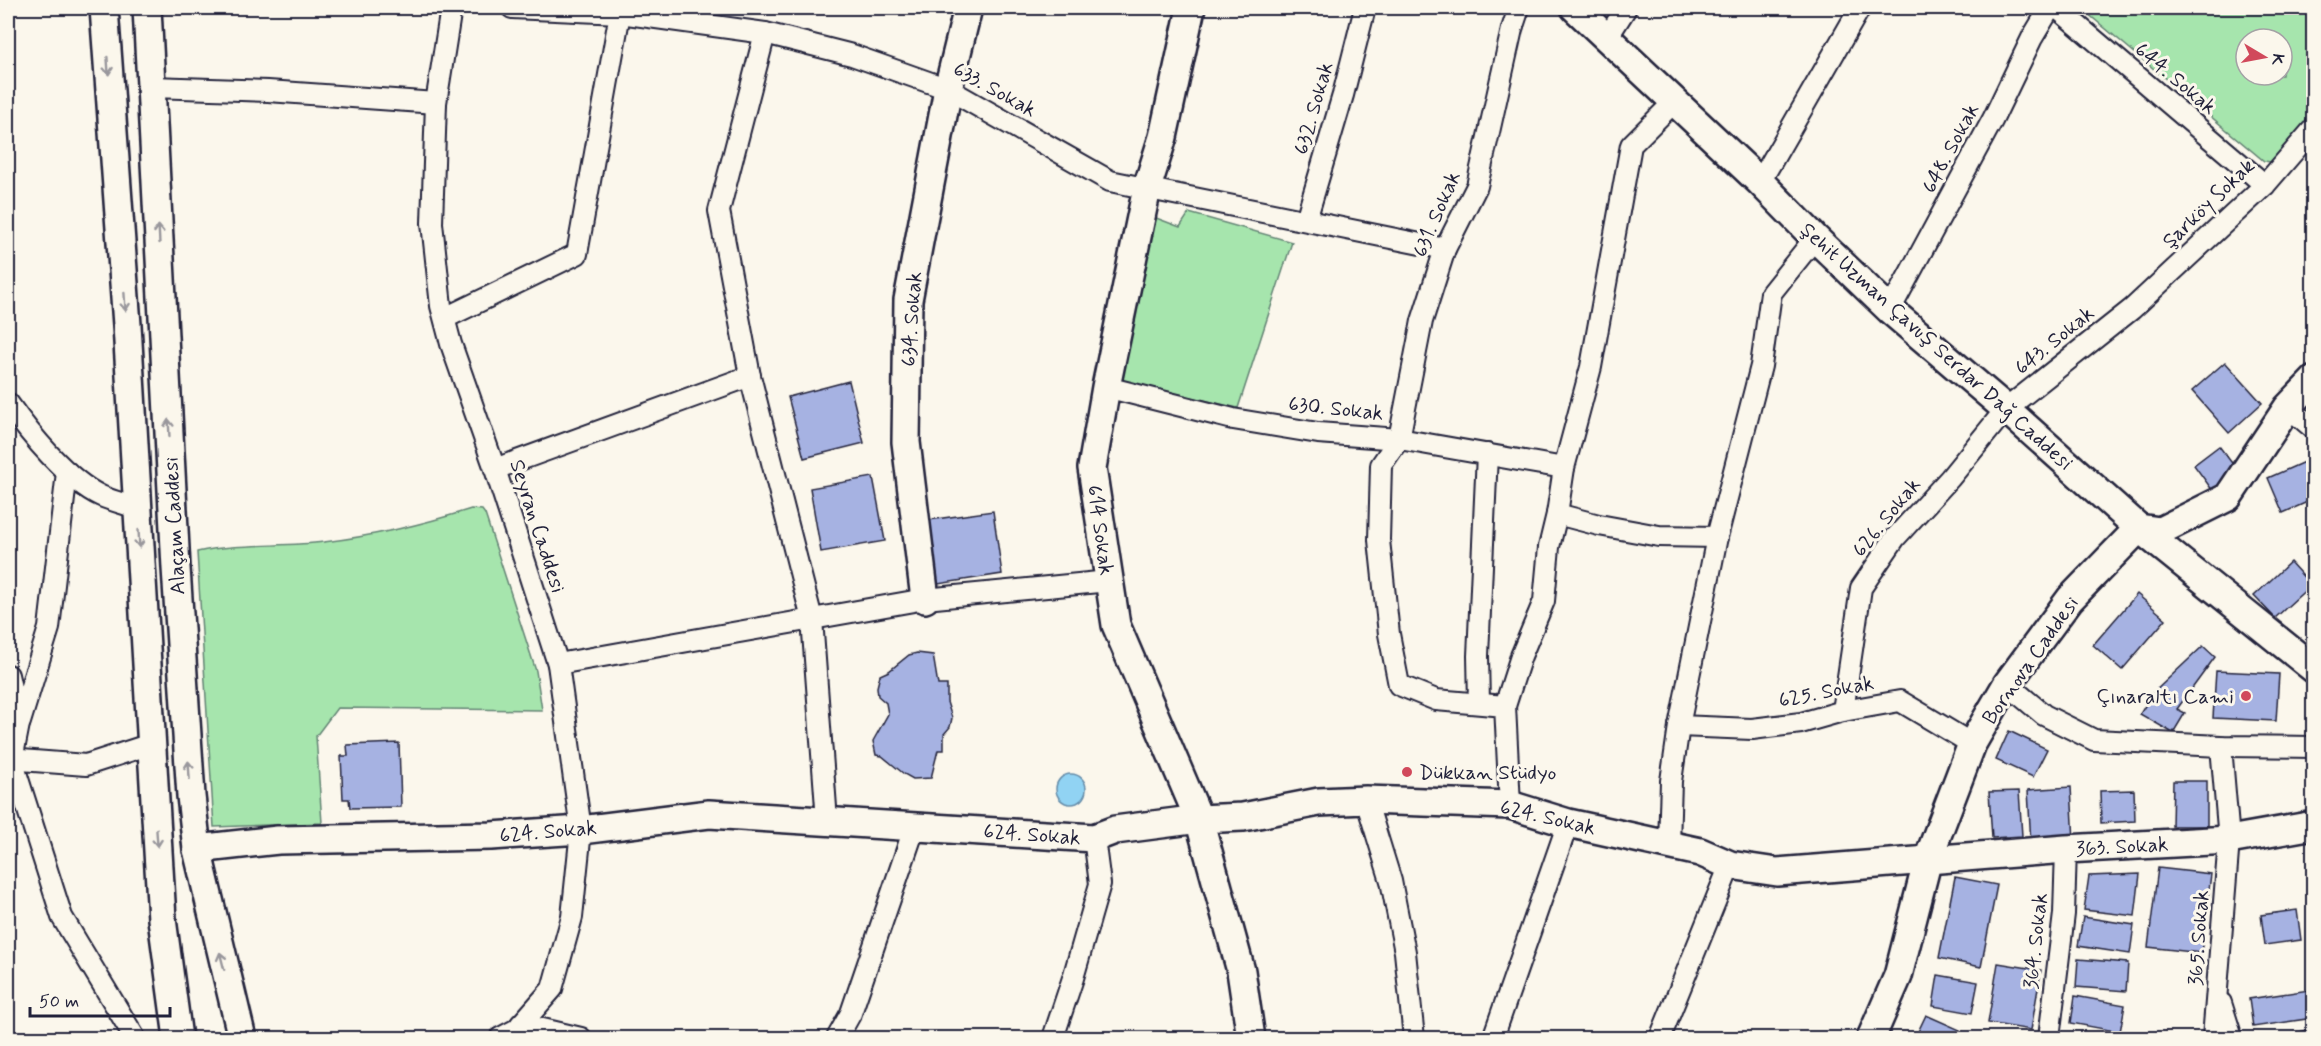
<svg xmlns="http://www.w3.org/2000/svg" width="2321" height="1046" font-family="Mynerve,sans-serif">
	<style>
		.green { fill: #a6e5ad; stroke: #648474; stroke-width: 1.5; fill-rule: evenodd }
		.water { fill: #91d3f3; stroke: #658ca9; stroke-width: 1.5 }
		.building { fill: #a6b2e2; stroke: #22223b; stroke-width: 1.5 }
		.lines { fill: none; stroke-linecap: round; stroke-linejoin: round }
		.street-casing { stroke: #22223b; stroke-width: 24 }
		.secondary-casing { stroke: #22223b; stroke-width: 32 }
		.street { stroke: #fbf7ec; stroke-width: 20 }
		.secondary { stroke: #fbf7ec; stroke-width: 27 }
		.oneway { stroke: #99979c }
		.poi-dot { fill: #d1495b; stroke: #fbf7ec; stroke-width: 2 }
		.labels { text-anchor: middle; stroke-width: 6; stroke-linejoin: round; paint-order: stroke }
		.street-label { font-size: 21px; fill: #22223b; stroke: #fbf7ec }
		.poi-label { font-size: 21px; fill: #22223b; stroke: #fbf7ec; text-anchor: end }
	</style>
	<rect width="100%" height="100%" fill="#fbf7ec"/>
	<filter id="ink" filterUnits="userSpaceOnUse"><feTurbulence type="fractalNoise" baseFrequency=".0167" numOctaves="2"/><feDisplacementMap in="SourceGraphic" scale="12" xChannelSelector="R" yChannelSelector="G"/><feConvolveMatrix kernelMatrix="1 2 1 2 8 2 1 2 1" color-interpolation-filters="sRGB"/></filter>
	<g filter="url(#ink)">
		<g class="green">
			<path d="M2081 8H2313V119L2278 163 2264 161ZM2246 39H2282V75H2246Z"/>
			<polygon points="1189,213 1292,242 1238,408 1122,381 1117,373 1151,216 1180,227"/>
			<path d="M471 509 482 510 485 514 536 671 542 710 337 708 316 736 322 823 214 827 197 552C239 543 282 547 324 542 374 536 424 524 471 509Z"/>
		</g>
		<circle class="water" cx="1071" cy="789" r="15"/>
		<g class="building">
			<polygon points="2225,362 2262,403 2229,433 2192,391"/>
			<polygon points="849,381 864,443 804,458 788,397"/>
			<polygon points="2219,446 2241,475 2215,494 2194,465"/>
			<polygon points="2304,462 2314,483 2314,499 2283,513 2268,478"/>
			<polygon points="873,477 885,541 821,552 810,488"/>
			<polygon points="993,511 1002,574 938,584 929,520"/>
			<polygon points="2290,562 2311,585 2275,618 2254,596"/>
			<polygon points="2137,594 2166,619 2122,670 2093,645"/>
			<polygon points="2203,646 2215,657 2177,709 2185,713 2173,733 2140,714 2152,694"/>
			<polygon points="917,653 933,655 938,685 947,685 947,702 952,718 950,727 944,734 944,750 938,750 931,778 913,779 904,774 882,756 876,755 873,741 888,714 886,703 878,696 877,687 880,675 889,671 909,655"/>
			<polygon points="2216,671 2279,674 2276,721 2213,718"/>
			<polygon points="2009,731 2047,749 2033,777 1996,760"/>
			<polygon points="399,743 401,807 350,808 349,799 343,799 341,756 348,756 347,745"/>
			<polygon points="2173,781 2207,781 2207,826 2172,826"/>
			<polygon points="2071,787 2074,841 2031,844 2028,790"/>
			<polygon points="2134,790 2135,821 2101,823 2100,791"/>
			<polygon points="2019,791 2022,836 1992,838 1989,792"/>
			<polygon points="2158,868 2211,874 2201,953 2148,947"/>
			<polygon points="2140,874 2135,916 2084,910 2089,876"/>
			<polygon points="1955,877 1997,885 1981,967 1939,958"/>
			<polygon points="2297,910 2301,940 2265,945 2261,915"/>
			<polygon points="2083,917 2134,925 2130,954 2078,946"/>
			<polygon points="2078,959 2128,963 2126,991 2076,987"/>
			<polygon points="1998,963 2041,970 2031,1030 1988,1023"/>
			<polygon points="1938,975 1978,982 1972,1013 1933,1006"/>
			<polygon points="2309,990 2313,1018 2253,1027 2249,999"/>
			<polygon points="2075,996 2125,1005 2120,1032 2071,1023"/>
			<polygon points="1926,1015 1960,1030 1956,1038 1915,1038"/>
			<polygon points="2312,1029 2314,1038 2274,1038"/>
		</g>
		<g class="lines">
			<defs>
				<g id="street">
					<polyline points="451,8 436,103 432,223 441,306 451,344 495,469 558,664 581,830 572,917 552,989 517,1029 500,1038"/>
					<polyline points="512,8 620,13 765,33 852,55 948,89 1110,181 1445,249"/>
					<polyline points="2057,8 2265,185"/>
					<polyline points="765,33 719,211 750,376 812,619 827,821"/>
					<polyline points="1607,38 1626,8"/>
					<polyline points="152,87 268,91 436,103"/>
					<polyline points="1760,182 1860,8"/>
					<polyline points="1306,220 1343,95 1365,8"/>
					<polyline points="1890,310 1993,119 2032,38 2050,8"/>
					<polyline points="445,318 577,254 620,13"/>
					<polyline points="1106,387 1233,419 1318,433 1399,439 1564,468"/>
					<path d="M8 403C29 433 67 480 101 496 112 501 125 504 137 508"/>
					<polyline points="2288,407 2314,429"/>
					<polyline points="495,469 750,376"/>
					<polyline points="1557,514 1599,525 1659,536 1717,537"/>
					<polyline points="558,664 925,599 1109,581"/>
					<polyline points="8,675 19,724 12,760 62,917 135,1038"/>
					<polyline points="2007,684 2044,715 2094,740 2221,746 2314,747"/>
					<polyline points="1479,703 1478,656 1487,454"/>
					<polyline points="1505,706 1521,656 1544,601 1549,547 1557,514 1564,468 1591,367 1631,145 1674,102"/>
					<polyline points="1843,711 1861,588 1895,538 1950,478 2006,409 2132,309 2265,185 2314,128"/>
					<polyline points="20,722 49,628 67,472"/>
					<polyline points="1679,726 1752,729 1801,723 1843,711 1900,701 1972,744"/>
					<polyline points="8,759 86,765 151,744"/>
					<polyline points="1366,800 1391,881 1405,952 1414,1038"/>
					<polyline points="1510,805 1505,706 1436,700 1399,685 1389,634 1379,540 1381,465 1399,439 1422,321 1445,249 1477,186 1512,29 1519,8"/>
					<polyline points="1669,844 1671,781 1679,726 1717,537 1761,366 1771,293 1815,238"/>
					<polyline points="2221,1003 2232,1038"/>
					<polyline points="521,1024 581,1038"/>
					<polyline points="837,1038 851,1013 915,826"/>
					<polyline points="1053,1038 1073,978 1100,884 1094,838"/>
					<polyline points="1493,1038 1568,823"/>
					<polyline points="1660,1038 1730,865"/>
					<polyline points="2049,1038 2064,914 2066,849"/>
					<polyline points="2213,1038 2229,840 2221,746"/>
				</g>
				<g id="secondary">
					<polyline points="104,8 127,325 162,919 178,1038"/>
					<polyline points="147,8 176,568 191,796 197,849 242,1038"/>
					<polyline points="1191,8 1163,137 1147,188 1106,387 1092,468 1116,625 1199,819 1241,971 1251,1038"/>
					<polyline points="1575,8 1760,182 1815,238 1890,310 2006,409 2139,528 2314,669"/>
					<polyline points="925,599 906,442 908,300 948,89 968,8"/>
					<polyline points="197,849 278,840 491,836 581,830 709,814 1094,838 1115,830 1199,819 1243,817 1319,802 1366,800 1510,805 1568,823 1700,852 1730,865 1777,872 2066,849 2229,840 2314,825"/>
					<polyline points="1871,1038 1898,976 1928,859 1972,744 2007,684 2070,599 2139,528 2160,531 2228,497 2288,407 2314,380"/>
				</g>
			</defs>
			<use href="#street" class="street-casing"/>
			<use href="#secondary" class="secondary-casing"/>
			<use href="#street" class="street"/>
			<use href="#secondary" class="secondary"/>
		</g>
		<defs><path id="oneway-shaft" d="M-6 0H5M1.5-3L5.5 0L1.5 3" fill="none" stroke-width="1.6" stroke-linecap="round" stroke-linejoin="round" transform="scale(1.5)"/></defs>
		<g class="oneway">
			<use href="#oneway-shaft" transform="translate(108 66) rotate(86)"/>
			<use href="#oneway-shaft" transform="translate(159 234) rotate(-93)"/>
			<use href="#oneway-shaft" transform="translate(125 302) rotate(86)"/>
			<use href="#oneway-shaft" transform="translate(169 428) rotate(-93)"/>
			<use href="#oneway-shaft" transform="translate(139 539) rotate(87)"/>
			<use href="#oneway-shaft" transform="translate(189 770) rotate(-94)"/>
			<use href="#oneway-shaft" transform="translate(157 838) rotate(86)"/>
			<use href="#oneway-shaft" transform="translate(222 961) rotate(-104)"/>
		</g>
	</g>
	<g class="poi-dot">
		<circle cx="2246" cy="696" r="6"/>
		<circle cx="1407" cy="772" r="6"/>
	</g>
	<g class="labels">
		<g class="street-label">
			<text transform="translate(2176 78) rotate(40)" y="7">644. Sokak</text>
			<text transform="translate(995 89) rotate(29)" y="7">633. Sokak</text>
			<text transform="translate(1313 108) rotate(-74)" y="7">632. Sokak</text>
			<text transform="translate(1950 148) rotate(-62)" y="7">648. Sokak</text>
			<text transform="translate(2208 203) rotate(-44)" y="7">Şarköy Sokak</text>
			<text transform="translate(1436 214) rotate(-67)" y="7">631. Sokak</text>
			<text transform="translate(911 319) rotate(-86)" y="7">634. Sokak</text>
			<text transform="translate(2054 340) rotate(-39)" y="7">643. Sokak</text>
			<text transform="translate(1937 346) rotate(42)" y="7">Şehit Uzman Çavuş Serdar Dağ Caddesi</text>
			<text transform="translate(1336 408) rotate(6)" y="7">630. Sokak</text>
			<text transform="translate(1886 517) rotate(-51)" y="7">626. Sokak</text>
			<text transform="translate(174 526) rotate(-93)" y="7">Alaçam Caddesi</text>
			<text transform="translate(538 526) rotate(72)" y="7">Seyran Caddesi</text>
			<text transform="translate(1101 530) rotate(82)" y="7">614 Sokak</text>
			<text transform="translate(2030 660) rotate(-55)" y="7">Bornova Caddesi</text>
			<text transform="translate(1826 691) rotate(-11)" y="7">625. Sokak</text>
			<text transform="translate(1548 817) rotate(13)" y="7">624. Sokak</text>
			<text transform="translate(548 831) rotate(-5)" y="7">624. Sokak</text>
			<text transform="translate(1032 834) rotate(4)" y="7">624. Sokak</text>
			<text transform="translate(2122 846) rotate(-3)" y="7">363. Sokak</text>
			<text transform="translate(2198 938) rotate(-86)" y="7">365. Sokak</text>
			<text transform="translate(2035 941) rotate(-84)" y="7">364. Sokak</text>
		</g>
		<g class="poi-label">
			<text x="2234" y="703">Çınaraltı Cami</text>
			<text x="1419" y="779" text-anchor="start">Dükkan Stüdyo</text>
		</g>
	</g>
	<rect width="2321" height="1046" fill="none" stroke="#fbf7ec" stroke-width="30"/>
	<rect x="15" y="15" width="2291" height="1016" fill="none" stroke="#22223b" stroke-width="2" filter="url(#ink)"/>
	<g transform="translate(2264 57) rotate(100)"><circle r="28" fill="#fbf7ec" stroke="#a4a2a5" stroke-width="1.5"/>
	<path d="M0-4.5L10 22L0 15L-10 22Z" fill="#d1495b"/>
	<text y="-9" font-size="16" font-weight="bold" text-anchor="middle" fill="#22223b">K</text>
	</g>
	<path d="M30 1007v9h140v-9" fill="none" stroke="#22223b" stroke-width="3"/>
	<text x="39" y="1007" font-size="18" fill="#22223b" stroke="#fbf7ec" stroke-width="4.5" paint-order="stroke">50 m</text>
</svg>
